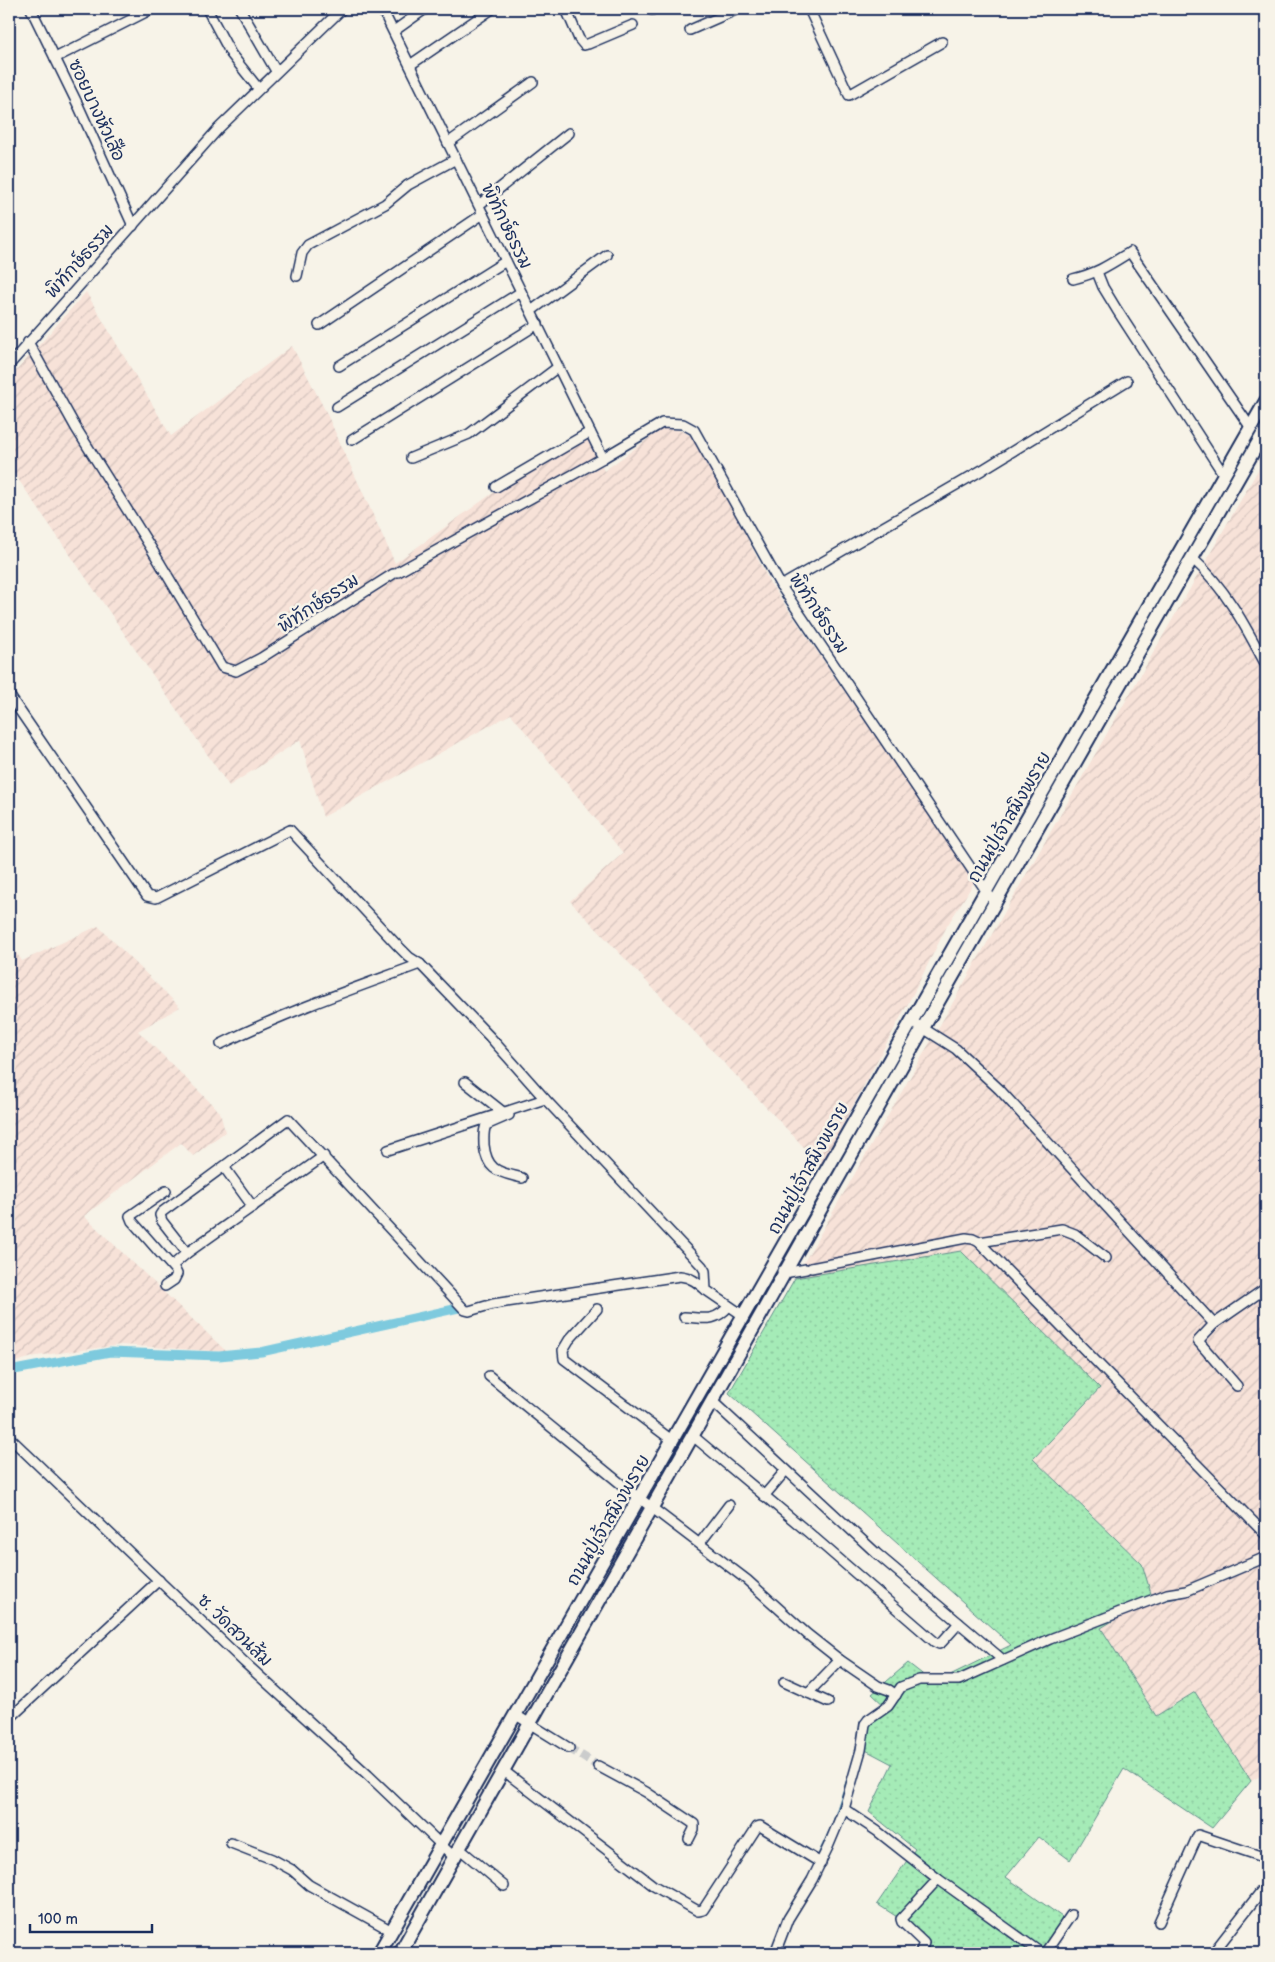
<svg xmlns="http://www.w3.org/2000/svg" width="1275" height="1962" font-family="'Balsamiq Sans','Playpen Sans Thai',sans-serif">
	<style>
		.industrial { fill: url(#industrial-furrows) }
		.grass { fill: url(#grass-dots); stroke: #608d8a }
		.lines { fill: none; stroke-linecap: round; stroke-linejoin: round }
		.stream { stroke: #568cab; stroke-width: 2.5 }
		.canal { stroke: #7ecade; stroke-width: 9 }
		.minor-tunnel { stroke: #cbcccc; stroke-width: 9; stroke-dasharray: 9 4.5; stroke-linecap: butt }
		.minor-casing { stroke: #1b2f5e; stroke-width: 12 }
		.secondary-casing { stroke: #1b2f5e; stroke-width: 16 }
		.minor { stroke: #f7f3e8; stroke-width: 9 }
		.secondary { stroke: #f7f3e8; stroke-width: 12 }
		.labels { text-anchor: middle; stroke-width: 5; stroke-linejoin: round; paint-order: stroke }
		.street-label { font-size: 18px; fill: #1b2f5e; stroke: #f7f3e8 }
	</style>
	<defs>
		<pattern id="industrial-furrows" width="10" height="10" patternUnits="userSpaceOnUse" patternTransform="scale(1.25)"><rect width="10" height="10" fill="#f7e2d8"/><path d="M-1 1l2-2M0 10L10 0M9 11l2-2" fill="none" stroke="#d3c2bc"/></pattern>
		<pattern id="grass-dots" width="8" height="8" patternUnits="userSpaceOnUse" patternTransform="scale(1.25)"><rect width="8" height="8" fill="#a5ebb7"/><path d="M2 2h.1M6 6h.1" fill="none" stroke="#8dcaa0" stroke-width="1.8" stroke-linecap="round"/></pattern>
	</defs>
	<rect width="100%" height="100%" fill="#f7f3e8"/>
	<filter id="ink" filterUnits="userSpaceOnUse"><feTurbulence type="fractalNoise" baseFrequency=".02" numOctaves="2"/><feDisplacementMap in="SourceGraphic" scale="10" xChannelSelector="R" yChannelSelector="G"/><feConvolveMatrix kernelMatrix="1 2 1 2 8 2 1 2 1" color-interpolation-filters="sRGB"/></filter>
	<g filter="url(#ink)">
		<g class="industrial">
			<polygon points="86,292 171,436 292,346 326,412 395,563 584,428 604,471 663,428 682,431 696,438 770,583 975,881 947,926 912,996 821,1165 570,901 623,853 511,714 323,817 300,740 229,786 9,466 9,379"/>
			<polygon points="1266,456 1266,1773 1251,1781 1195,1692 1156,1716 1101,1628 1151,1597 1142,1564 1033,1459 1100,1388 961,1251 795,1278"/>
			<polygon points="98,926 180,1007 138,1031 220,1112 225,1132 193,1156 181,1143 84,1216 227,1352 121,1345 36,1356 9,1364 9,942 22,961"/>
		</g>
		<polygon class="grass" points="961,1251 1100,1388 1033,1459 1142,1564 1152,1597 1101,1628 1156,1716 1195,1692 1251,1781 1212,1828 1124,1769 1070,1860 1039,1837 1006,1877 1062,1917 1053,1953 918,1953 922,1933 877,1904 915,1849 869,1812 892,1764 858,1746 869,1726 887,1708 872,1694 908,1663 926,1677 946,1677 1011,1645 729,1393 795,1278"/>
		<g class="lines">
			<g class="stream">
				<polyline points="1159,1601 1183,1596"/>
				<polyline points="882,1706 890,1696"/>
				<polyline points="858,1744 861,1723 863,1722"/>
				<polyline points="814,1865 833,1824 848,1778"/>
			</g>
			<g class="canal">
				<polyline points="9,11 12,9"/>
				<polyline points="9,1371 110,1352 219,1356 261,1352 463,1307"/>
			</g>
			<polyline class="minor-tunnel" points="569,1748 598,1766"/>
			<defs>
				<g id="minor">
					<polyline points="31,9 79,107 133,226"/>
					<polyline points="207,9 231,54 258,88"/>
					<polyline points="240,9 276,71"/>
					<polyline points="382,9 603,458 662,423 683,424 694,430 781,586 995,904"/>
					<polyline points="566,9 579,39 584,45 588,44 633,25"/>
					<polyline points="652,9 652,10"/>
					<polyline points="809,9 849,95 942,42"/>
					<polyline points="690,30 738,9"/>
					<polyline points="394,31 425,9"/>
					<polyline points="55,58 152,9"/>
					<polyline points="410,65 492,9"/>
					<polyline points="448,143 533,82"/>
					<polyline points="480,204 569,133"/>
					<polyline points="1097,272 1103,287 1117,310 1224,475"/>
					<polyline points="297,276 302,253 308,245 385,204 408,185 456,159"/>
					<path d="M1073 279C1098 273 1109 265 1130 252L1251 428"/>
					<polyline points="531,311 607,255"/>
					<polyline points="319,325 483,214"/>
					<polyline points="28,342 76,428 151,548 222,667 236,671 261,658 393,574"/>
					<polyline points="9,365 219,128 342,9"/>
					<polyline points="339,366 506,261"/>
					<polyline points="337,407 521,292"/>
					<polyline points="352,440 538,324"/>
					<polyline points="411,458 469,434 558,367"/>
					<polyline points="496,487 590,432"/>
					<path d="M1192 558C1225 587 1246 627 1266 665"/>
					<polyline points="398,572 603,458"/>
					<polyline points="781,586 982,470 1127,381"/>
					<polyline points="9,695 147,896 156,898 290,830 396,944 409,957 420,964 490,1037 545,1099 702,1266 705,1271 706,1290 744,1316"/>
					<polyline points="918,1025 956,1049 999,1089 1214,1324"/>
					<path d="M221 1044C285 1012 353 989 420 964"/>
					<polyline points="465,1082 503,1112"/>
					<path d="M509 1115 486 1125C483 1132 484 1138 484 1145 487 1172 500 1172 522 1178"/>
					<polyline points="388,1150 545,1099"/>
					<polyline points="224,1167 253,1207"/>
					<polyline points="979,1242 1062,1229 1075,1234 1106,1258"/>
					<path d="M187 1253 162 1221 160 1215 162 1212 288 1119 465 1310 469 1311 493 1304 680 1276C691 1277 698 1283 706 1290"/>
					<polyline points="172,1266 187,1253 324,1156"/>
					<polyline points="811,1268 966,1238 973,1239 979,1242 1266,1535"/>
					<polyline points="782,1271 784,1273 806,1269"/>
					<polyline points="165,1286 174,1280 177,1274 175,1270 132,1221 130,1216 166,1191"/>
					<polyline points="597,1309 569,1340 563,1350 564,1359 673,1441"/>
					<path d="M684 1317C704 1318 714 1323 729 1306"/>
					<polyline points="489,1376 626,1488 747,1580 807,1634 840,1660 808,1693"/>
					<polyline points="1237,1386 1198,1341 1214,1324 1266,1288"/>
					<polyline points="712,1401 876,1553 1003,1660"/>
					<polyline points="693,1436 809,1533 935,1642 939,1644 942,1642 959,1623"/>
					<polyline points="9,1437 244,1662 368,1775 455,1858"/>
					<polyline points="764,1496 786,1470"/>
					<polyline points="700,1543 729,1505"/>
					<polyline points="840,1660 878,1686 889,1690 896,1695"/>
					<polyline points="784,1682 828,1702"/>
					<polyline points="516,1715 569,1748"/>
					<polyline points="9,1719 159,1580"/>
					<polyline points="598,1766 646,1792 694,1824 694,1829 689,1839"/>
					<polyline points="504,1771 654,1886 698,1911 703,1910 757,1827 760,1826 821,1863"/>
					<polyline points="844,1809 877,1831 938,1879 901,1919 902,1922 924,1943 920,1953"/>
					<polyline points="231,1843 272,1859 292,1870 309,1885 392,1931"/>
					<polyline points="460,1849 504,1886"/>
					<polyline points="938,1879 1041,1953"/>
					<polyline points="1159,1922 1198,1835 1266,1858"/>
					<polyline points="775,1953 788,1919 812,1880 828,1847 844,1809 861,1750 865,1724 868,1720 888,1706 901,1687 919,1680 959,1680 1050,1639 1167,1594 1186,1591 1266,1557"/>
					<polyline points="1045,1953 1071,1915"/>
					<polyline points="1213,1953 1266,1885"/>
				</g>
				<g id="secondary">
					<polyline points="379,1953 1266,401"/>
					<polyline points="400,1953 923,1028 1266,429"/>
				</g>
			</defs>
			<use href="#minor" class="minor-casing"/>
			<use href="#secondary" class="secondary-casing"/>
			<use href="#minor" class="minor"/>
			<use href="#secondary" class="secondary"/>
		</g>
	</g>
	<g class="labels">
		<g class="street-label">
			<text transform="translate(97 110) rotate(65)" y="6">ซอยบางหัวเสือ</text>
			<text transform="translate(507 226) rotate(64)" y="6">พิทักษ์ธรรม</text>
			<text transform="translate(79 261) rotate(-48)" y="6">พิทักษ์ธรรม</text>
			<text transform="translate(318 603) rotate(-33)" y="6">พิทักษ์ธรรม</text>
			<text transform="translate(819 613) rotate(57)" y="6">พิทักษ์ธรรม</text>
			<text transform="translate(1009 817) rotate(-60)" y="6">ถนนปู่เจ้าสมิงพราย</text>
			<text transform="translate(808 1168) rotate(-61)" y="6">ถนนปู่เจ้าสมิงพราย</text>
			<text transform="translate(608 1520) rotate(-60)" y="6">ถนนปู่เจ้าสมิงพราย</text>
			<text transform="translate(235 1630) rotate(44)" y="6">ซ. วัดสวนส้ม</text>
		</g>
	</g>
	<rect width="1275" height="1962" fill="none" stroke="#f7f3e8" stroke-width="30"/>
	<rect x="15" y="15" width="1245" height="1932" fill="none" stroke="#1b2f5e" stroke-width="2" filter="url(#ink)"/>
	<path d="M30 1924v8h122v-8" fill="none" stroke="#1b2f5e" stroke-width="2.5"/>
	<text x="38" y="1924" font-size="15" fill="#1b2f5e" stroke="#f7f3e8" stroke-width="4" paint-order="stroke">100 m</text>
</svg>
